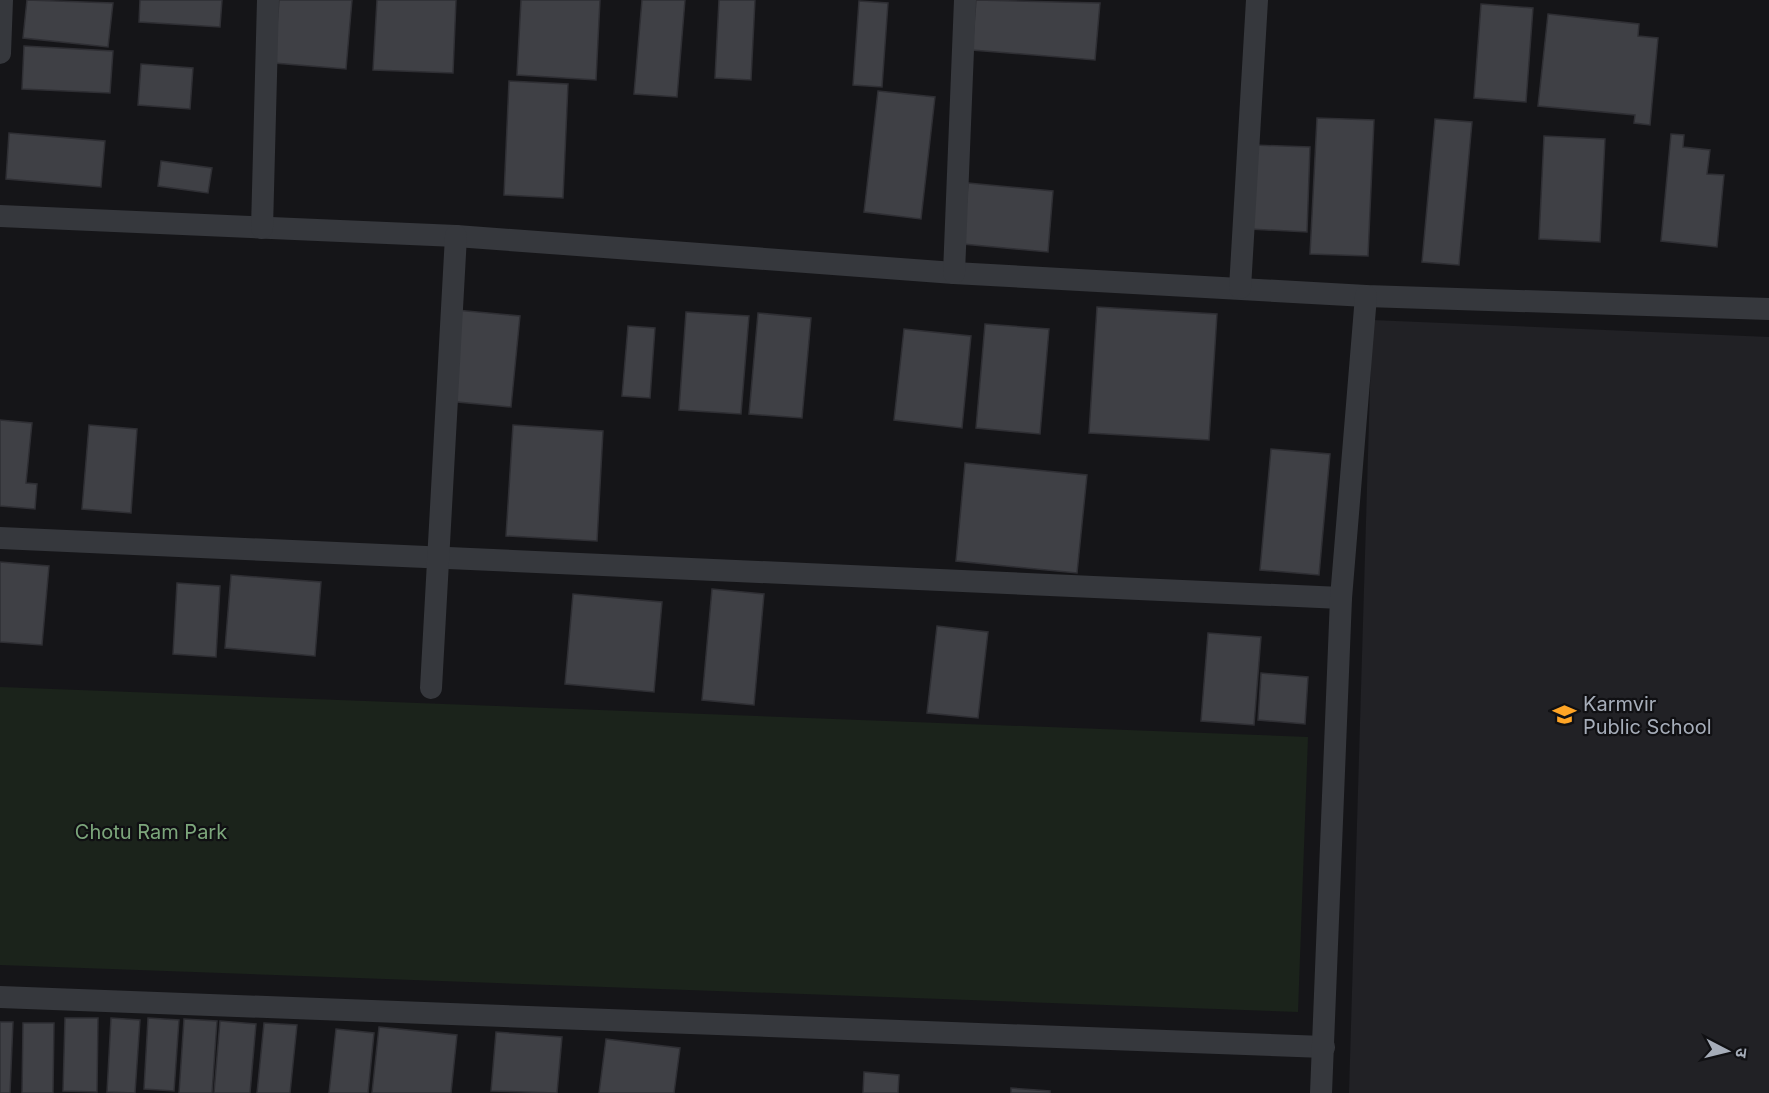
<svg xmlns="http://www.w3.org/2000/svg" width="1769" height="1093" font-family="Inter,'Noto Sans Devanagari',sans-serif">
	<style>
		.built { fill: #212125 }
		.green { fill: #1b231b }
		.building { fill: #3f4045; stroke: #2f2f34; stroke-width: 1.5 }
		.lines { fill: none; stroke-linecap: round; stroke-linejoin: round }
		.street { stroke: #36383d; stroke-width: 22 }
		.labels { text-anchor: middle; stroke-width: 4.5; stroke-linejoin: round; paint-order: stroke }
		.poi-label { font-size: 20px; fill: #a6adb9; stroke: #101013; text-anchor: start }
		.park-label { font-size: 20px; fill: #7ca67b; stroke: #101013 }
	</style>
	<rect width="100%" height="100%" fill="#151518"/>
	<polygon class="built" points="1372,320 1769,337 1769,1093 1349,1093"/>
	<polygon class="green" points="0,687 1308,737 1298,1012 0,965"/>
	<g class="building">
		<polygon points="27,0 113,3 108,47 23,38"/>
		<polygon points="140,0 222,0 220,27 139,22"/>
		<polygon points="279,0 352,0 346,69 274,63"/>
		<polygon points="377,0 456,0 453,73 373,70"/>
		<polygon points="521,0 600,0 596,80 517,75"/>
		<polygon points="642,0 685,0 677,97 634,94"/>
		<polygon points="719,0 755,0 751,80 715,78"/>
		<polygon points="976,0 1100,3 1095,60 972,50"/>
		<polygon points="859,1 888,3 882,87 853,85"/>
		<polygon points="1481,4 1533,8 1526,102 1474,98"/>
		<polygon points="1548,14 1639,24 1638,36 1658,38 1650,125 1634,123 1635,115 1538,106"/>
		<polygon points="24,46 113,51 110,93 22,89"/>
		<polygon points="141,64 193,68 190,109 138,105"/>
		<polygon points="509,81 568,84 563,198 504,195"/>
		<polygon points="878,91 935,97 921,219 864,212"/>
		<polygon points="1317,118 1374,120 1368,256 1310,254"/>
		<polygon points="1435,119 1472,122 1459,265 1422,262"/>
		<polygon points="9,133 105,141 101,187 6,179"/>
		<polygon points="1671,134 1684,135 1683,147 1710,150 1707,174 1724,175 1717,247 1661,241"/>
		<polygon points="1544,136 1605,139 1600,242 1539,239"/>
		<polygon points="1254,145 1310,147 1307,232 1250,229"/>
		<polygon points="161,161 212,168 208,193 158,186"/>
		<polygon points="968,183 1053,191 1048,252 963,244"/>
		<polygon points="1097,307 1217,314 1209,440 1089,433"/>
		<polygon points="456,310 520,316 511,407 447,401"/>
		<polygon points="686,312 749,316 741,414 679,410"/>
		<polygon points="758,313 811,318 802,418 749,414"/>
		<polygon points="985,324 1049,329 1040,434 976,428"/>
		<polygon points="628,326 655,328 650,398 622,396"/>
		<polygon points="904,329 971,336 962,428 894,420"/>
		<polygon points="0,420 32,423 26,483 37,484 35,509 0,506"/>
		<polygon points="89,425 137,429 131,513 82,509"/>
		<polygon points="513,425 603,431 597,541 506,536"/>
		<polygon points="1271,449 1330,454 1319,575 1260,570"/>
		<polygon points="965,463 1087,475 1077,573 956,561"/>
		<polygon points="0,562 49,566 42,645 0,642"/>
		<polygon points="231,575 321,582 315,656 225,648"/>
		<polygon points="177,583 220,586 216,657 173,654"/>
		<polygon points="712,589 764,594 754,705 702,700"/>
		<polygon points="573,594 662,602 654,692 565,684"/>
		<polygon points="937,626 988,632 978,718 927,713"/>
		<polygon points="1208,633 1261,637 1254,725 1201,721"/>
		<polygon points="1261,673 1308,677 1305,724 1258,720"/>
		<polygon points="65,1018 98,1018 97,1092 63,1091"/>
		<polygon points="111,1018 140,1020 135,1093 107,1092"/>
		<polygon points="148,1018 179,1020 174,1091 144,1089"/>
		<polygon points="184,1019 217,1021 212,1093 179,1093"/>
		<polygon points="220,1021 256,1024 250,1093 214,1093"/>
		<polygon points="0,1022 13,1022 10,1093 0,1093"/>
		<polygon points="23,1023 54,1023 53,1093 22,1093"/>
		<polygon points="264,1023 297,1025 290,1093 257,1093"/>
		<polygon points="379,1027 457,1035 451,1093 372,1093"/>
		<polygon points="336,1029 374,1033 368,1093 329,1093"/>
		<polygon points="496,1032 562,1037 557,1093 491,1091"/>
		<polygon points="606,1039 680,1048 674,1093 599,1093"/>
		<polygon points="864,1072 899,1075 898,1093 863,1093"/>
		<polygon points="1011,1088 1050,1091 1050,1093 1011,1093"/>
	</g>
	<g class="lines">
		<g class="street">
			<polyline points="0,53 2,0"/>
			<polyline points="0,216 456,236 954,273 1366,296 1769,309"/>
			<polyline points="262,228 268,0"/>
			<polyline points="954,273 965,0"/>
			<polyline points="1240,288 1257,0"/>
			<polyline points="0,538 1341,598"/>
			<polyline points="431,688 456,236"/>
			<polyline points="0,997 1324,1047"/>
			<polyline points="1321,1093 1341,598 1366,296"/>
		</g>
	</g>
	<defs>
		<symbol id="school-bare" viewBox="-9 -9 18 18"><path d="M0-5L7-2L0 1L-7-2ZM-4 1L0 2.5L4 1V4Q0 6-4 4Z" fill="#ffa526" stroke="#101013" stroke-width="2.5" paint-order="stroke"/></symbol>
	</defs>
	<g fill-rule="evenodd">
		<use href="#school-bare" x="1548" y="698" width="33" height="33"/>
	</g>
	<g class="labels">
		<g class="poi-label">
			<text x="1583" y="711">Karmvir<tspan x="1583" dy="23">Public School</tspan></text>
		</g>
		<g class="park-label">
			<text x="151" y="839">Chotu Ram Park</text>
		</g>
	</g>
	<g transform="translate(1727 1051) rotate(97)" stroke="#101013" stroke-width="4.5" paint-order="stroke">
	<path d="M0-4.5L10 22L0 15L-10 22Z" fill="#a6adb9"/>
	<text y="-9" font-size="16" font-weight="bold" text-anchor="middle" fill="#a6adb9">उ</text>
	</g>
</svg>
